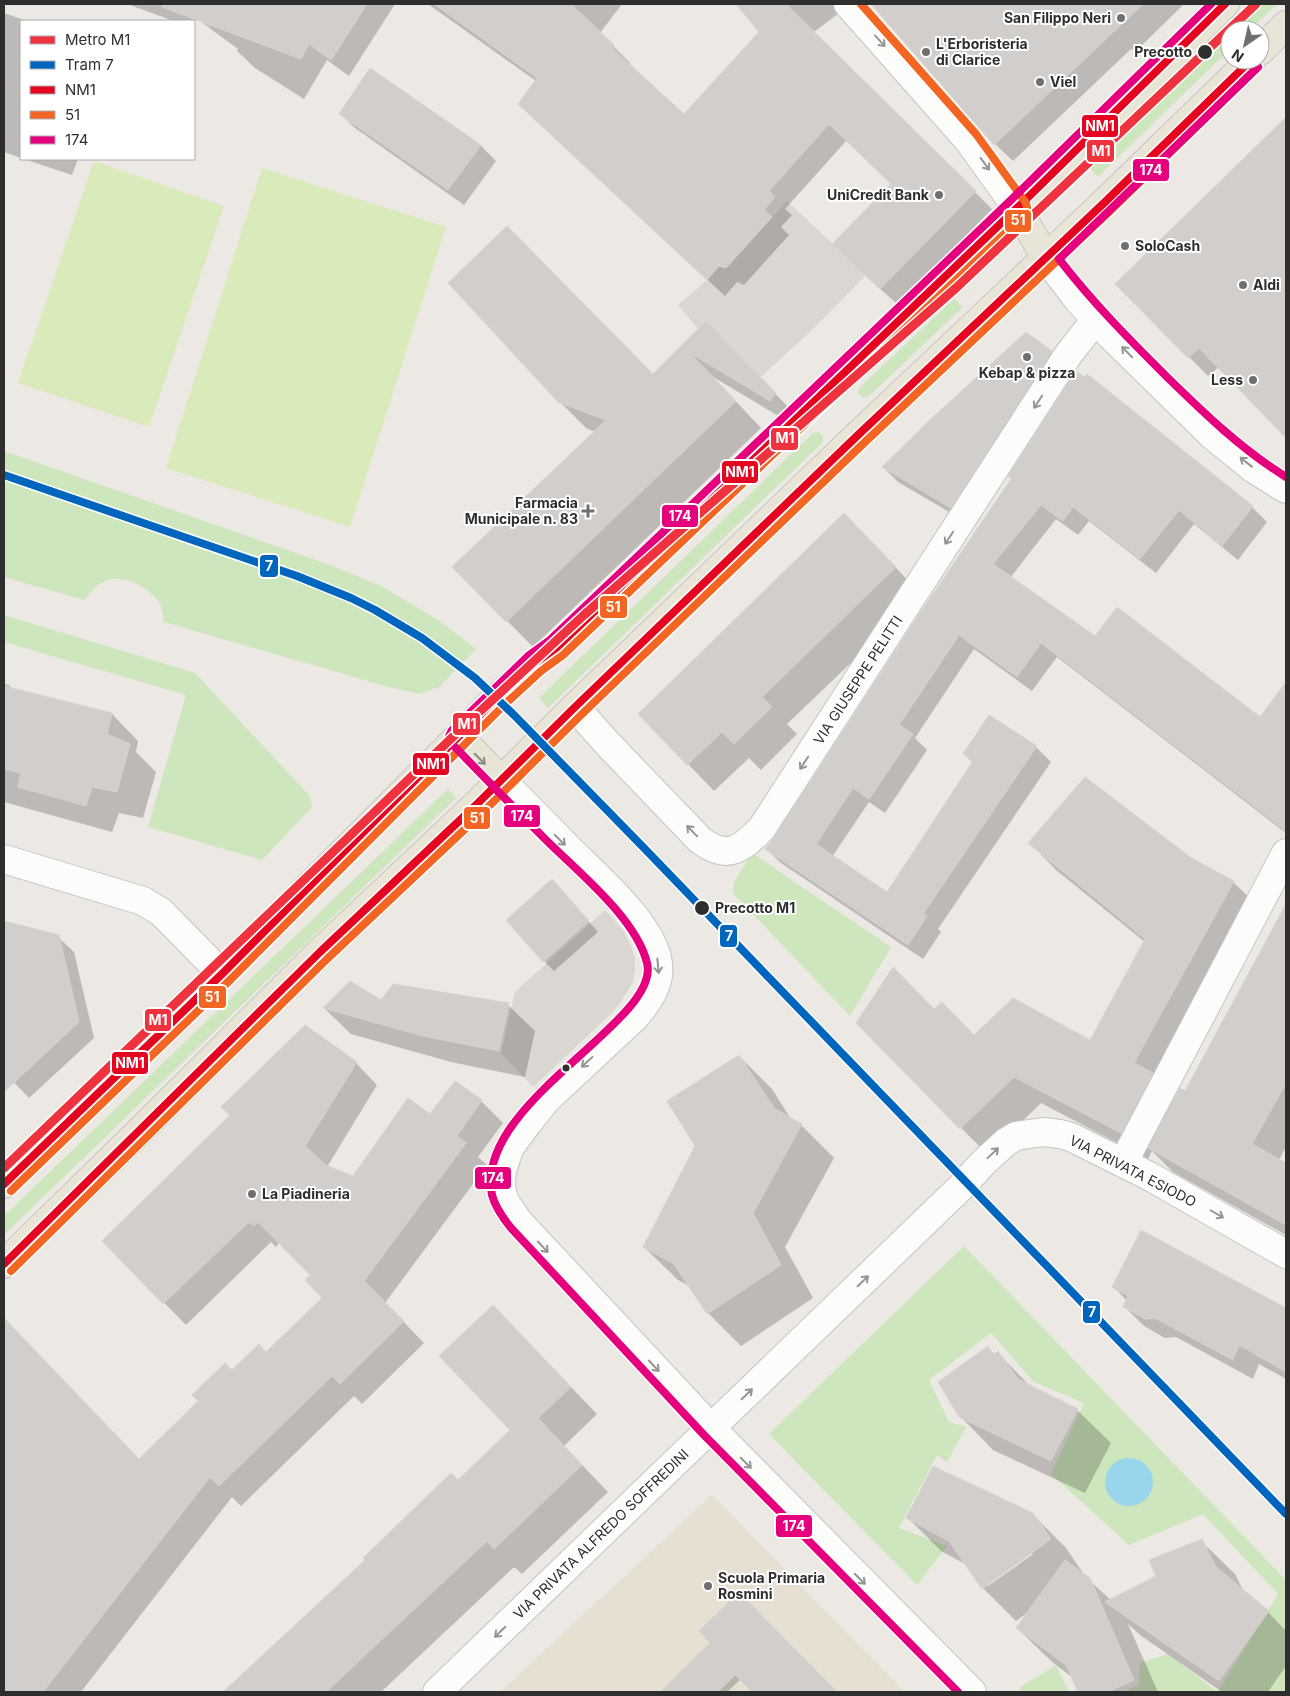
<svg xmlns="http://www.w3.org/2000/svg" width="1290" height="1696" font-family="Inter,sans-serif">
	<style>
		.education { fill: #e6e0d3 }
		.green { fill: #cee6be }
		.pitch { fill: #d9eabb }
		.plaza { fill: #dad6d2 }
		.water { fill: #99d6ec }
		.shadow { fill: #0003; fill-rule: evenodd }
		.building { fill: #d1cecb; stroke: #d7d4d0 }
		.lines { fill: none; stroke-linecap: round; stroke-linejoin: round }
		.pedestrian-casing { stroke: #c5c4c5; stroke-width: 30 }
		.minor-casing { stroke: #c5c4c5; stroke-width: 30 }
		.primary-casing { stroke: #c6c5c4; stroke-width: 30 }
		.pedestrian { stroke: #fcfcfb; stroke-width: 28 }
		.minor { stroke: #fcfcfb; stroke-width: 28 }
		.primary { stroke: #e8e4d6; stroke-width: 28 }
		.bus-1-casing { stroke: #fff; stroke-width: 11 }
		.bus-2-casing { stroke: #fff; stroke-width: 11 }
		.bus-3-casing { stroke: #fff; stroke-width: 11 }
		.bus-1 { stroke: #e40520; stroke-width: 8 }
		.bus-2 { stroke: #f26522; stroke-width: 8 }
		.bus-3 { stroke: #e5007d; stroke-width: 8 }
		.tram-1-casing { stroke: #fff; stroke-width: 11 }
		.tram-1 { stroke: #0065bd; stroke-width: 8 }
		.metro-1-casing { stroke: #fff; stroke-width: 12 }
		.metro-1 { stroke: #ee333e; stroke-width: 9 }
		.oneway { stroke: #959594 }
		.oneway2 { stroke: #8b8982 }
		.poi-dot { fill: #706f6e; stroke: #fff; stroke-width: 2 }
		.stop-dot { fill: #2e2e2e; stroke: #fff; stroke-width: 2 }
		.labels { text-anchor: middle; stroke-width: 4; stroke-linejoin: round; paint-order: stroke }
		.poi-label { font-size: 14px; font-weight: bold; fill: #2e2e2e; stroke: #fff; text-anchor: start }
		.stop-label { font-size: 14px; font-weight: bold; fill: #2e2e2e; stroke: #fff; text-anchor: end }
		.street-label { font-size: 14px; fill: #2e2e2e; stroke: #fff }
		.line-badge { stroke: #fff; stroke-width: 2 }
		.badge-label { font-size: 14px; text-anchor: middle; font-weight: bold; fill: #fff }
	</style>
	<rect width="100%" height="100%" fill="#ece8e4"/>
	<polygon class="education" points="712,1495 905,1692 500,1692"/>
	<g class="green">
		<polygon points="1256,4 1277,4 1250,30 1230,30 1230,49 1098,177 1089,167"/>
		<polygon points="954,299 963,307 868,397 863,398 858,393 859,388"/>
		<polygon points="818,432 823,436 823,442 548,708 539,698 813,433"/>
		<path d="M4 451 330 565 383 587 438 620 476 649 439 687 419 694 392 688 164 622C163 617 163 611 161 606 155 590 125 574 108 580 97 584 91 591 84 600L4 577Z"/>
		<polygon points="4,615 195,673 310,796 312,807 262,860 148,827 186,695 4,642"/>
		<polygon points="448,789 456,798 4,1235 4,1216"/>
		<polygon points="752,853 891,947 850,1016 733,893 734,882"/>
		<polygon points="964,1246 1286,1580 1286,1692 1123,1692 1139,1685 1140,1663 1168,1654 1218,1692 1278,1594 1203,1514 1129,1545 1051,1474 1084,1403 1034,1382 991,1333 929,1380 949,1422 966,1427 947,1462 937,1455 899,1528 947,1546 917,1585 769,1434"/>
		<polygon points="1056,1665 1069,1692 1023,1692 1019,1688"/>
	</g>
	<g class="pitch">
		<polygon points="94,161 224,206 149,427 18,383"/>
		<polygon points="262,168 446,227 350,527 166,468"/>
	</g>
	<g class="plaza">
		<polygon points="787,201 866,275 813,329 761,377 706,321 698,329 678,305 707,280 719,266 726,268"/>
		<polygon points="605,910 623,930 631,946 635,958 635,969 633,982 620,1003 612,1013 533,1087 501,1053 515,992"/>
	</g>
	<circle class="water" cx="1129" cy="1482" r="24"/>
	<g class="shadow">
		<polygon points="127,4 395,4 349,76 327,60 304,99 255,68 237,51 238,49 196,18 194,21 174,21"/>
		<polygon points="428,4 518,4 535,16 544,4 622,4 600,33 630,63 629,65 684,116 761,33 738,4 851,4 814,32 992,209 898,305 851,262 893,184 847,140 785,209 792,215 781,227 789,235 744,285 737,282 725,296 537,121 536,81"/>
		<polygon points="873,4 1054,4 1060,9 1065,4 1184,4 1135,52 1131,49 1013,161 995,144"/>
		<polygon points="4,13 27,21 21,21 21,158 4,152"/>
		<polygon points="371,70 481,146 496,161 464,205 355,128 340,113"/>
		<polygon points="1286,119 1286,437 1219,367 1208,376 1117,284"/>
		<polygon points="24,159 78,159 72,175"/>
		<polygon points="706,323 802,421 797,427 713,377 761,428 533,647 454,567 595,432 586,428 559,401 653,375"/>
		<polygon points="1051,352 1066,368 966,522 898,482 883,467"/>
		<polygon points="1013,479 1252,507 1267,522 1238,560 1194,524 1156,573 1089,521 1078,535 1056,519 1010,578 1095,638 1260,718 1286,685 1286,833 1057,657 1032,691 974,649 915,738 927,750 885,813 869,802 832,857 887,893 973,763 964,754 1036,747 1051,762 938,929 941,932 923,959 781,863 766,849 776,837"/>
		<polygon points="871,542 922,595 787,724 797,734 761,770 749,758 714,791 688,764"/>
		<polygon points="4,684 9,685 13,690 112,714 138,741 136,752 156,772 143,818 119,813 112,832 4,802"/>
		<polygon points="1030,843 1189,858 1233,882 1260,908 1163,1085 1176,1099 1186,1093 1282,915 1286,917 1286,1147 1279,1160 1286,1165 1286,1235 1173,1172 1152,1151 1148,1159 1041,1103 988,1155 858,1023 935,1010 974,1037 1091,1041 1145,942 1056,870"/>
		<polygon points="562,891 598,932 554,971 544,961"/>
		<polygon points="4,922 58,937 74,952 94,1038 29,1098 4,1072"/>
		<polygon points="381,1002 508,1005 535,1031 525,1077 451,1062 351,1034 324,1008"/>
		<polygon points="739,1056 772,1089 791,1119 801,1125 834,1158 785,1247 813,1298 741,1346 708,1313 691,1287 678,1280 644,1247 697,1146"/>
		<polygon points="356,1063 377,1085 327,1167 354,1178 430,1116 455,1083 481,1101 503,1123 478,1157 487,1165 385,1303 424,1343 362,1404 354,1396 241,1506 232,1497 81,1692 4,1692 4,1407 11,1400 4,1392 4,1330 8,1325 140,1461 232,1372 266,1354 324,1298 312,1275 280,1242 276,1247 271,1242 186,1325 104,1241"/>
		<polygon points="1142,1232 1286,1309 1286,1379 1259,1364 1253,1379 1176,1337 1165,1338 1144,1326 1124,1306 1127,1301 1114,1287"/>
		<polygon points="519,1333 597,1414 564,1446 608,1492 522,1574 514,1567 381,1692 241,1692 512,1430"/>
		<polygon points="988,1348 995,1355 998,1353 1031,1387 1077,1410 1111,1443 1085,1493 993,1450 960,1416"/>
		<path d="M1032 1514 1066 1548 1083 1573 1082 1574 1111 1600 1157 1576 1201 1541 1235 1574 1244 1592 1268 1612 1286 1631V1666L1268 1692H1222L1140 1635 1128 1624 1158 1692H1079L1073 1678 1051 1661 1017 1628 1028 1612 1016 1621 983 1588 967 1565 941 1551 908 1518ZM1031 1552 1033 1554 988 1586V1583Z"/>
		<polygon points="739,1594 836,1692 753,1692 741,1679 727,1692 679,1692 671,1683 712,1643"/>
	</g>
	<g class="building">
		<polygon points="163,4 367,4 331,60 309,44 301,59 162,7"/>
		<polygon points="434,4 571,4 614,45 612,48 684,114 759,32 736,4 786,4 976,191 880,289 832,244 891,184 829,124 769,191 775,197 764,210 772,217 726,268 719,266 707,280 518,104 537,78"/>
		<polygon points="871,4 1143,4 994,145"/>
		<polygon points="370,68 481,145 448,190 339,114"/>
		<polygon points="1286,117 1286,438 1199,348 1188,358 1115,284"/>
		<polygon points="507,226 653,374 706,321 776,393 770,401 690,353 736,401 506,622 452,567 606,420 558,402 448,283"/>
		<polygon points="1026,332 1052,351 951,508 882,467 932,418"/>
		<polygon points="1076,371 1085,377 1087,374 1253,506 1222,546 1179,510 1140,559 1073,507 1063,521 1041,505 993,564 1095,636 1117,607 1260,717 1286,682 1286,831 1041,643 1017,677 959,635 899,725 913,734 869,799 853,788 816,844 887,892 973,761 963,754 989,715 1037,746 923,914 927,916 908,945 765,849 775,836 918,616 1011,479 1008,476"/>
		<polygon points="844,513 896,567 762,697 772,707 734,744 722,732 687,765 638,714"/>
		<polygon points="4,686 112,713 107,734 130,744 117,792 92,787 86,806 18,787 21,773 4,769"/>
		<polygon points="1085,777 1190,857 1234,881 1134,1063 1153,1073 1121,1133 1014,1077 960,1129 856,1023 893,967 934,1009 942,1002 974,1035 1013,998 1090,1040 1145,939 1028,843"/>
		<polygon points="552,879 589,921 543,962 506,920"/>
		<polygon points="1286,904 1286,1083 1252,1144 1286,1163 1286,1225 1148,1148 1180,1088 1185,1091"/>
		<polygon points="4,921 59,935 79,1022 4,1092"/>
		<polygon points="350,981 381,1000 393,984 509,1003 499,1051 423,1036 323,1008"/>
		<polygon points="305,1025 357,1062 305,1146 326,1165 353,1176 408,1098 430,1114 455,1081 482,1100 457,1136 466,1143 364,1281 404,1321 340,1384 332,1376 219,1486 210,1477 43,1692 4,1692 4,1318 139,1459 198,1401 192,1395 225,1363 232,1370 259,1344 266,1352 322,1298 305,1280 310,1275 258,1222 254,1226 249,1222 163,1304 102,1241 230,1115 221,1107"/>
		<polygon points="739,1055 774,1108 802,1124 753,1213 781,1265 707,1314 674,1264 643,1247 695,1146 667,1101"/>
		<polygon points="1141,1230 1286,1308 1286,1372 1239,1345 1233,1360 1155,1318 1145,1319 1123,1307 1128,1296 1112,1287"/>
		<polygon points="493,1305 571,1387 538,1418 582,1465 494,1549 487,1541 326,1692 223,1692 365,1560 363,1558 451,1473 458,1480 510,1430 439,1356"/>
		<polygon points="988,1346 993,1355 998,1351 1018,1379 1078,1409 1051,1461 959,1417 938,1382"/>
		<polygon points="933,1466 1033,1513 1051,1539 982,1589 949,1541 906,1518"/>
		<polygon points="1202,1539 1216,1567 1269,1611 1219,1681 1105,1602 1156,1576 1149,1560"/>
		<polygon points="1065,1560 1090,1578 1134,1680 1108,1692 1078,1692 1066,1665 1016,1628"/>
		<polygon points="739,1592 837,1692 752,1692 735,1675 718,1692 660,1692 710,1643 699,1631"/>
	</g>
	<g class="lines">
		<defs>
			<polyline id="pedestrian" points="1123,1163 1286,853"/>
			<g id="minor">
				<polyline points="848,4 969,141 1017,208"/>
				<polyline points="1046,258 1079,301 1110,335 1212,435 1254,469 1286,489"/>
				<path d="M575 707 606 742 700 840C727 861 742 849 762 828L1068 355 1096 319"/>
				<path d="M501 780C524 803 546 825 568 848 595 875 653 924 658 963 661 984 648 1002 635 1017L546 1100 527 1124 510 1147 502 1170 501 1181 502 1193 505 1202 518 1221 711 1428 972 1692"/>
				<polyline points="4,859 143,901 161,912 222,974"/>
				<polyline points="437,1692 960,1188 983,1163 1006,1142 1016,1136 1043,1132 1060,1134 1071,1137 1149,1176 1286,1254"/>
			</g>
			<g id="primary">
				<polyline points="1260,51 1286,25"/>
				<polyline points="1017,208 1046,258"/>
				<polyline points="459,737 501,780"/>
				<polyline points="4,1184 222,974 497,698 535,663 556,648 1017,208 1225,4"/>
				<polyline points="4,1264 137,1134 320,952 475,806 575,707 858,435 1105,202 1251,60"/>
			</g>
		</defs>
		<use href="#pedestrian" class="pedestrian-casing"/>
		<use href="#minor" class="minor-casing"/>
		<use href="#primary" class="primary-casing"/>
		<use href="#pedestrian" class="pedestrian"/>
		<use href="#minor" class="minor"/>
		<use href="#primary" class="primary"/>
		<defs>
			<g id="bus-1">
				<polyline points="4,1184 222,974 497,698 535,663 556,648 1017,208 1225,4"/>
				<polyline points="4,1264 320,952 475,806 575,707 858,435 1105,202 1251,60"/>
			</g>
			<g id="bus-2">
				<polyline points="11,1191 229,981 504,705 541,671 563,655 1025,214 1027,208 1026,203 976,134 861,4"/>
				<polyline points="11,1271 327,959 482,813 582,714 865,442 1112,209 1258,67"/>
			</g>
			<g id="bus-3">
				<path d="M1258 67 1059 259C1093 303 1128 338 1167 377 1205 414 1241 449 1286 477"/>
				<path d="M958 1692 704 1435 511 1228C503 1218 495 1207 492 1195 473 1103 662 1021 647 963 636 918 577 871 545 839 513 807 483 776 452 744L449 736 452 730 528 656 550 640 1010 201 1211 4"/>
			</g>
		</defs>
		<use href="#bus-1" class="bus-1-casing"/>
		<use href="#bus-2" class="bus-2-casing"/>
		<use href="#bus-3" class="bus-3-casing"/>
		<use href="#bus-1" class="bus-1"/>
		<use href="#bus-2" class="bus-2"/>
		<use href="#bus-3" class="bus-3"/>
		<defs>
			<polyline id="tram-1" points="4,475 297,576 351,598 375,610 422,638 475,678 514,715 644,848 1286,1514"/>
		</defs>
		<use href="#tram-1" class="tram-1-casing"/>
		<use href="#tram-1" class="tram-1"/>
		<defs>
			<polyline id="metro-1" points="4,1168 460,730 584,615 957,287 1256,4"/>
		</defs>
		<use href="#metro-1" class="metro-1-casing"/>
		<use href="#metro-1" class="metro-1"/>
	</g>
	<defs><path id="oneway-shaft" d="M-6 0H5M1.5-3L5.5 0L1.5 3" fill="none" stroke-width="1.6" stroke-linecap="round" stroke-linejoin="round" transform="scale(1.25)"/></defs>
	<g class="oneway">
		<use href="#oneway-shaft" transform="translate(880 41) rotate(48)"/>
		<use href="#oneway-shaft" transform="translate(985 164) rotate(54)"/>
		<use href="#oneway-shaft" transform="translate(1127 352) rotate(-134)"/>
		<use href="#oneway-shaft" transform="translate(1038 402) rotate(123)"/>
		<use href="#oneway-shaft" transform="translate(1246 462) rotate(-142)"/>
		<use href="#oneway-shaft" transform="translate(949 538) rotate(123)"/>
		<use href="#oneway-shaft" transform="translate(804 763) rotate(123)"/>
		<use href="#oneway-shaft" transform="translate(692 831) rotate(-134)"/>
		<use href="#oneway-shaft" transform="translate(560 840) rotate(45)"/>
		<use href="#oneway-shaft" transform="translate(658 966) rotate(85)"/>
		<use href="#oneway-shaft" transform="translate(587 1062) rotate(137)"/>
		<use href="#oneway-shaft" transform="translate(993 1153) rotate(-43)"/>
		<use href="#oneway-shaft" transform="translate(1217 1214) rotate(30)"/>
		<use href="#oneway-shaft" transform="translate(543 1247) rotate(47)"/>
		<use href="#oneway-shaft" transform="translate(863 1281) rotate(-44)"/>
		<use href="#oneway-shaft" transform="translate(654 1366) rotate(47)"/>
		<use href="#oneway-shaft" transform="translate(747 1394) rotate(-44)"/>
		<use href="#oneway-shaft" transform="translate(746 1463) rotate(45)"/>
		<use href="#oneway-shaft" transform="translate(860 1579) rotate(45)"/>
		<use href="#oneway-shaft" transform="translate(500 1632) rotate(136)"/>
	</g>
	<use class="oneway2" href="#oneway-shaft" transform="translate(480 759) rotate(45)"/>
	<g class="poi-dot">
		<circle cx="1121" cy="18" r="5"/>
		<circle cx="926" cy="52" r="5"/>
		<circle cx="1040" cy="82" r="5"/>
		<circle cx="939" cy="195" r="5"/>
		<circle cx="1125" cy="246" r="5"/>
		<circle cx="1243" cy="285" r="5"/>
		<circle cx="1027" cy="357" r="5"/>
		<circle cx="1253" cy="380" r="5"/>
		<path d="M585.5 503.5h5v5h5v5h-5v5h-5v-5h-5v-5h5z"/>
		<circle cx="252" cy="1194" r="5"/>
		<circle cx="708" cy="1586" r="5"/>
	</g>
	<g class="stop-dot">
		<circle cx="1205" cy="52" r="8"/>
		<circle cx="702" cy="908" r="8"/>
		<circle cx="566" cy="1068" r="4.5"/>
	</g>
	<g class="labels">
		<g class="poi-label">
			<text x="1111" y="23" text-anchor="end">San Filippo Neri</text>
			<text x="936" y="49">L'Erboristeria<tspan x="936" dy="16">di Clarice</tspan></text>
			<text x="1050" y="87">Viel</text>
			<text x="929" y="200" text-anchor="end">UniCredit Bank</text>
			<text x="1135" y="251">SoloCash</text>
			<text x="1253" y="290">Aldi</text>
			<text x="1027" y="378" text-anchor="middle">Kebap &amp; pizza</text>
			<text x="1243" y="385" text-anchor="end">Less</text>
			<text x="578" y="508" text-anchor="end">Farmacia<tspan x="578" dy="16">Municipale n. 83</tspan></text>
			<text x="262" y="1199">La Piadineria</text>
			<text x="718" y="1583">Scuola Primaria<tspan x="718" dy="16">Rosmini</tspan></text>
		</g>
		<g class="stop-label">
			<text x="1192" y="57">Precotto</text>
			<text x="715" y="913" text-anchor="start">Precotto M1</text>
		</g>
		<g class="street-label">
			<text transform="translate(858 680) rotate(-57)" y="5">VIA GIUSEPPE PELITTI</text>
			<text transform="translate(1133 1171) rotate(27)" y="5">VIA PRIVATA ESIODO</text>
			<text transform="translate(601 1534) rotate(-44)" y="5">VIA PRIVATA ALFREDO SOFFREDINI</text>
		</g>
	</g>
	<g class="line-badge">
		<rect x="1081" y="114" width="38" height="24" rx="5" fill="#e40520"/>
		<rect x="1086" y="139" width="29" height="24" rx="5" fill="#ee333e"/>
		<rect x="1132" y="158" width="38" height="24" rx="5" fill="#e5007d"/>
		<rect x="1004" y="209" width="28" height="24" rx="5" fill="#f26522"/>
		<rect x="770" y="427" width="29" height="24" rx="5" fill="#ee333e"/>
		<rect x="721" y="460" width="38" height="24" rx="5" fill="#e40520"/>
		<rect x="661" y="504" width="38" height="24" rx="5" fill="#e5007d"/>
		<rect x="259" y="554" width="20" height="24" rx="5" fill="#0065bd"/>
		<rect x="599" y="595" width="29" height="24" rx="5" fill="#f26522"/>
		<rect x="452" y="712" width="29" height="24" rx="5" fill="#ee333e"/>
		<rect x="412" y="752" width="38" height="24" rx="5" fill="#e40520"/>
		<rect x="503" y="804" width="38" height="24" rx="5" fill="#e5007d"/>
		<rect x="463" y="806" width="28" height="24" rx="5" fill="#f26522"/>
		<rect x="719" y="924" width="19" height="24" rx="5" fill="#0065bd"/>
		<rect x="198" y="985" width="29" height="24" rx="5" fill="#f26522"/>
		<rect x="144" y="1008" width="28" height="24" rx="5" fill="#ee333e"/>
		<rect x="111" y="1051" width="38" height="24" rx="5" fill="#e40520"/>
		<rect x="474" y="1166" width="38" height="24" rx="5" fill="#e5007d"/>
		<rect x="1082" y="1300" width="19" height="24" rx="5" fill="#0065bd"/>
		<rect x="775" y="1514" width="38" height="24" rx="5" fill="#e5007d"/>
	</g>
	<g class="badge-label">
		<text x="1100" y="131">NM1</text>
		<text x="1101" y="156">M1</text>
		<text x="1151" y="175">174</text>
		<text x="1018" y="225">51</text>
		<text x="785" y="443">M1</text>
		<text x="740" y="477">NM1</text>
		<text x="680" y="521">174</text>
		<text x="269" y="571">7</text>
		<text x="613" y="612">51</text>
		<text x="467" y="729">M1</text>
		<text x="431" y="769">NM1</text>
		<text x="522" y="821">174</text>
		<text x="477" y="823">51</text>
		<text x="729" y="941">7</text>
		<text x="212" y="1002">51</text>
		<text x="158" y="1025">M1</text>
		<text x="130" y="1068">NM1</text>
		<text x="493" y="1183">174</text>
		<text x="1092" y="1317">7</text>
		<text x="794" y="1531">174</text>
	</g>
	<rect width="1290" height="1696" fill="none" stroke="#2e2e2e" stroke-width="10"/>
	<rect x="20" y="20" width="175" height="140" fill="#ffffff" stroke="#ababab"/>
	<rect x="30" y="36" width="25" height="8" fill="#ee333e" stroke="#ababab"/>
	<text x="65" y="45" font-size="15" fill="#2e2e2e">Metro M1</text>
	<rect x="30" y="61" width="25" height="8" fill="#0065bd" stroke="#ababab"/>
	<text x="65" y="70" font-size="15" fill="#2e2e2e">Tram 7</text>
	<rect x="30" y="86" width="25" height="8" fill="#e40520" stroke="#ababab"/>
	<text x="65" y="95" font-size="15" fill="#2e2e2e">NM1</text>
	<rect x="30" y="111" width="25" height="8" fill="#f26522" stroke="#ababab"/>
	<text x="65" y="120" font-size="15" fill="#2e2e2e">51</text>
	<rect x="30" y="136" width="25" height="8" fill="#e5007d" stroke="#ababab"/>
	<text x="65" y="145" font-size="15" fill="#2e2e2e">174</text>
	<g transform="translate(1245 45) rotate(214)"><circle r="24" fill="#ffffff" stroke="#ababab"/>
	<path d="M0-4L9 19L0 12L-9 19Z" fill="#706f6e"/>
	<text y="-8" font-size="14" font-weight="bold" text-anchor="middle" fill="#2e2e2e">N</text>
	</g>
</svg>
